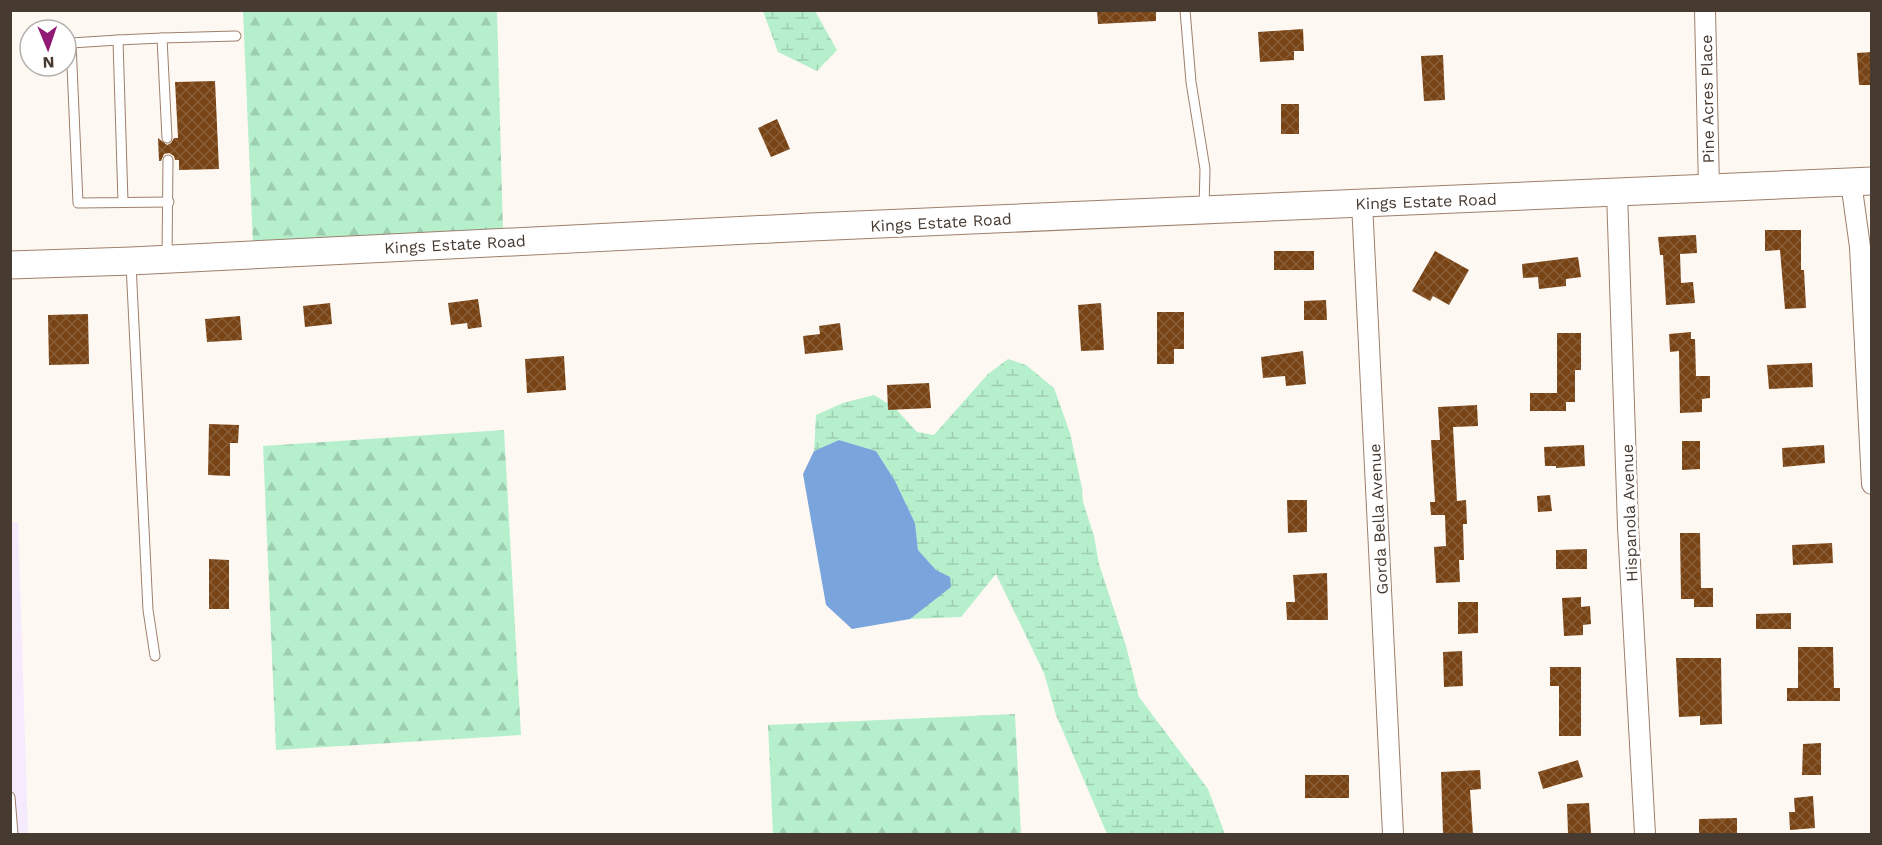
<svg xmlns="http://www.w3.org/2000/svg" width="1882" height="845" font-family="'Work Sans',sans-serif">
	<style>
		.commercial { fill: #f6eafe }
		.forest { fill: url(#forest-firs) }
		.wetland { fill: url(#wetland-marsh) }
		.water { fill: #79a5dc }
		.building { fill: url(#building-cross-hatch) }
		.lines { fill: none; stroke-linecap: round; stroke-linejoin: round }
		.lane-casing { stroke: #9d806c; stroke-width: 11 }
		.street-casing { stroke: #9d806c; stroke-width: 22 }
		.secondary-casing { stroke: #9d806c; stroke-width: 29 }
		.lane { stroke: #fff; stroke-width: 9 }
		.street { stroke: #fff; stroke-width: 20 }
		.secondary { stroke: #fff; stroke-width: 27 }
		.labels { text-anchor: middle; stroke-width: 6; stroke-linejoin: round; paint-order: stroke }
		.street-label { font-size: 16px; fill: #463a31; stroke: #fff }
	</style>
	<defs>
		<pattern id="forest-firs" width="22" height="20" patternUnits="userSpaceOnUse" patternTransform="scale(1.5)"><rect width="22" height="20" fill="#b6efcc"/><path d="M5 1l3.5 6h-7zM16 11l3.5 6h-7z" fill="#9eceb0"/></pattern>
		<pattern id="wetland-marsh" width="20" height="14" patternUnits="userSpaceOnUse" patternTransform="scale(1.5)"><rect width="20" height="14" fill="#b6efcc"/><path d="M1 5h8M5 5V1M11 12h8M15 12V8" fill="none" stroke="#9eceb0"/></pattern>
		<pattern id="building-cross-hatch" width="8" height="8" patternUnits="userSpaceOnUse" patternTransform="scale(1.5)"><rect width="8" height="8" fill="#794415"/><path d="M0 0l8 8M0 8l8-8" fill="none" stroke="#895e37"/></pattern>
	</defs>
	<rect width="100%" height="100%" fill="#fef8f3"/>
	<polygon class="commercial" points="10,522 18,522 28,834 11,834"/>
	<g class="forest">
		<polygon points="243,11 497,11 503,232 253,245"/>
		<polygon points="504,430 521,735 276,750 263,446"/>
		<polygon points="1015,714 1021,834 773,834 768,725"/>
	</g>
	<g class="wetland">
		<polygon points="763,11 815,11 837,50 817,71 778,52"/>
		<polygon points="1008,359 1026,365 1054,388 1070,433 1082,488 1083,502 1094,536 1099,564 1126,646 1139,697 1208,789 1225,834 1107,834 1056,715 1044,673 996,574 961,617 910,619 927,605 936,570 918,550 915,523 895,481 876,451 839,440 814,451 816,415 843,403 874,395 895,408 917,432 934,435 988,374"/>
	</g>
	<polygon class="water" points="839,440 876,451 895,481 915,523 918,550 936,570 950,577 951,587 910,619 852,629 826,605 803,474 814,451"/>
	<g class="building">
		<polygon points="1097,10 1156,10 1156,21 1098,24"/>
		<polygon points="1303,29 1304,51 1294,51 1294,60 1260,62 1258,32"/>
		<polygon points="1872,52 1872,85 1859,85 1857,53"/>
		<polygon points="1443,55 1445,100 1424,101 1421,56"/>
		<polygon points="215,81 219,169 179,170 179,160 175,160 174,156 169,153 164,154 161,161 159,161 158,138 167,145 171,143 174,138 178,138 175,82"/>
		<rect x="1281" y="104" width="18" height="30"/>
		<polygon points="777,119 790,149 771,157 758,128"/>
		<polygon points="1765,230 1801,230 1801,270 1804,270 1806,308 1785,309 1780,250 1765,251"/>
		<polygon points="1696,235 1697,253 1680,254 1681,283 1693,282 1695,303 1666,305 1663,255 1660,255 1658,237"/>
		<rect x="1274" y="251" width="40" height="19"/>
		<polygon points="1435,251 1469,270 1449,305 1433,296 1430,301 1412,291"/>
		<polygon points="1578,257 1581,277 1566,279 1566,286 1539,289 1538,277 1523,278 1522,264"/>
		<polygon points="478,299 482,327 468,329 467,323 451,325 448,303"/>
		<polygon points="1326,300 1327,320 1304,320 1304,301"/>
		<polygon points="330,303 332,324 305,327 303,306"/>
		<polygon points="1101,303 1104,350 1081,351 1078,305"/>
		<polygon points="1157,312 1184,312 1184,349 1174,349 1174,364 1157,364"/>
		<polygon points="88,314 89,364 49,365 48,315"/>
		<polygon points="240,316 242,340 207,342 205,319"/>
		<polygon points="840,323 843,350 805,354 803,336 820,334 819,326"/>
		<polygon points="1691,332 1691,339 1695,339 1696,376 1710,376 1710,398 1702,399 1702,412 1680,413 1679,351 1670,352 1669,334"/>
		<polygon points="1557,333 1581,333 1581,370 1575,370 1575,402 1566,402 1566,411 1530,411 1530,393 1557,393"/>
		<polygon points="1303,351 1306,384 1286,386 1285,376 1263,378 1261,357"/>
		<polygon points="564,356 566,390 527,393 525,359"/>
		<polygon points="1812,363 1813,387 1769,389 1767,365"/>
		<polygon points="929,383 931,408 888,410 887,385"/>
		<polygon points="1477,405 1478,426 1453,427 1457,501 1466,500 1467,524 1463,524 1464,560 1459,560 1460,582 1436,583 1434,547 1446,546 1445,515 1431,515 1430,502 1435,502 1431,440 1440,440 1438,407"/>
		<polygon points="209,424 239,425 238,443 230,443 230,476 208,475"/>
		<polygon points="1682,441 1700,441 1700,469 1682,470"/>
		<polygon points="1584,445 1585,466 1556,468 1556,466 1545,466 1544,447"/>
		<polygon points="1824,445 1825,463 1783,467 1782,448"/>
		<polygon points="1550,495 1552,511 1538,512 1537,496"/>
		<polygon points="1287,500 1307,500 1307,532 1288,533"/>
		<polygon points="1680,533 1700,533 1701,588 1713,588 1713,607 1694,607 1694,599 1681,599"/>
		<polygon points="1832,543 1833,563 1793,565 1792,545"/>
		<polygon points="1587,549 1587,569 1556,569 1556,550"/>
		<polygon points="209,559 229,560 229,609 209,609"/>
		<polygon points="1327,573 1328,620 1287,620 1286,602 1295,602 1293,575"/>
		<polygon points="1581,597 1581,607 1590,606 1591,624 1583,625 1583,635 1564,636 1562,598"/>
		<polygon points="1458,602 1478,602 1478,633 1458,634"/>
		<polygon points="1791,613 1791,629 1756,629 1756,614"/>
		<polygon points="1798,647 1833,647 1834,688 1840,688 1840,701 1787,701 1787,688 1798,688"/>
		<polygon points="1462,651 1463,686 1444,687 1443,652"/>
		<polygon points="1676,658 1721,658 1722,724 1700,725 1700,716 1679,717"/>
		<polygon points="1550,667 1581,667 1581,736 1559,736 1559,686 1550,686"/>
		<polygon points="1821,743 1821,775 1802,775 1803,744"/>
		<polygon points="1578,760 1583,777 1543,789 1538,772"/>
		<polygon points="1480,770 1481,789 1470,790 1473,834 1443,834 1441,772"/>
		<rect x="1305" y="775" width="44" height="23"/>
		<polygon points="1813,796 1815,828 1790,830 1789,812 1795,812 1794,798"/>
		<polygon points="1589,803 1591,834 1568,834 1567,804"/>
		<polygon points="1737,818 1737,834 1699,834 1699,819"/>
	</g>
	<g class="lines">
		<defs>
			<g id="lane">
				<polyline points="1185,10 1191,82 1205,169 1204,208"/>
				<polyline points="118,40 162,38"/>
				<polyline points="167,138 162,38 236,36"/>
				<polyline points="123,202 118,40 71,43 78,203 169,202"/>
				<polyline points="167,257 168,160"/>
				<polyline points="131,264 148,610 155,656"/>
				<polyline points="10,797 13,834"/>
			</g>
			<g id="street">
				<polyline points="1705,10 1709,188"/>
				<polyline points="1851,182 1860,247 1872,484"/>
				<polyline points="1617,192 1628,527 1645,834"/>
				<polyline points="1362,203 1393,834"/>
			</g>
			<polyline id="secondary" points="10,265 131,261 811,227 1872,181"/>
		</defs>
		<use href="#lane" class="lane-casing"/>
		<use href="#street" class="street-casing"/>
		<use href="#secondary" class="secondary-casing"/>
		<use href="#lane" class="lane"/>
		<use href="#street" class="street"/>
		<use href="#secondary" class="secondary"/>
	</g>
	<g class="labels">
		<g class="street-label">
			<text transform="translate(1707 99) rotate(-91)" y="6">Pine Acres Place</text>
			<text transform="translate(1426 201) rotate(-2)" y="6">Kings Estate Road</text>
			<text transform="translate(941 222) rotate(-3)" y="6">Kings Estate Road</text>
			<text transform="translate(455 244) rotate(-3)" y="6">Kings Estate Road</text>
			<text transform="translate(1629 513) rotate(-92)" y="6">Hispanola Avenue</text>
			<text transform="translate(1378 519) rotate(-93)" y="6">Gorda Bella Avenue</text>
		</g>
	</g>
	<rect width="1882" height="845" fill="none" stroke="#463a31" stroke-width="24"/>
	<g transform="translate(48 48) rotate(178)"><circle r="28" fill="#ffffff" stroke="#b5b0ad" stroke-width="1.5"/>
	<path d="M0-4.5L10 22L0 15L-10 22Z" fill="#921a77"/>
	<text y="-9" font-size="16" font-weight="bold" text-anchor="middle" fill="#463a31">N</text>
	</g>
</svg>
